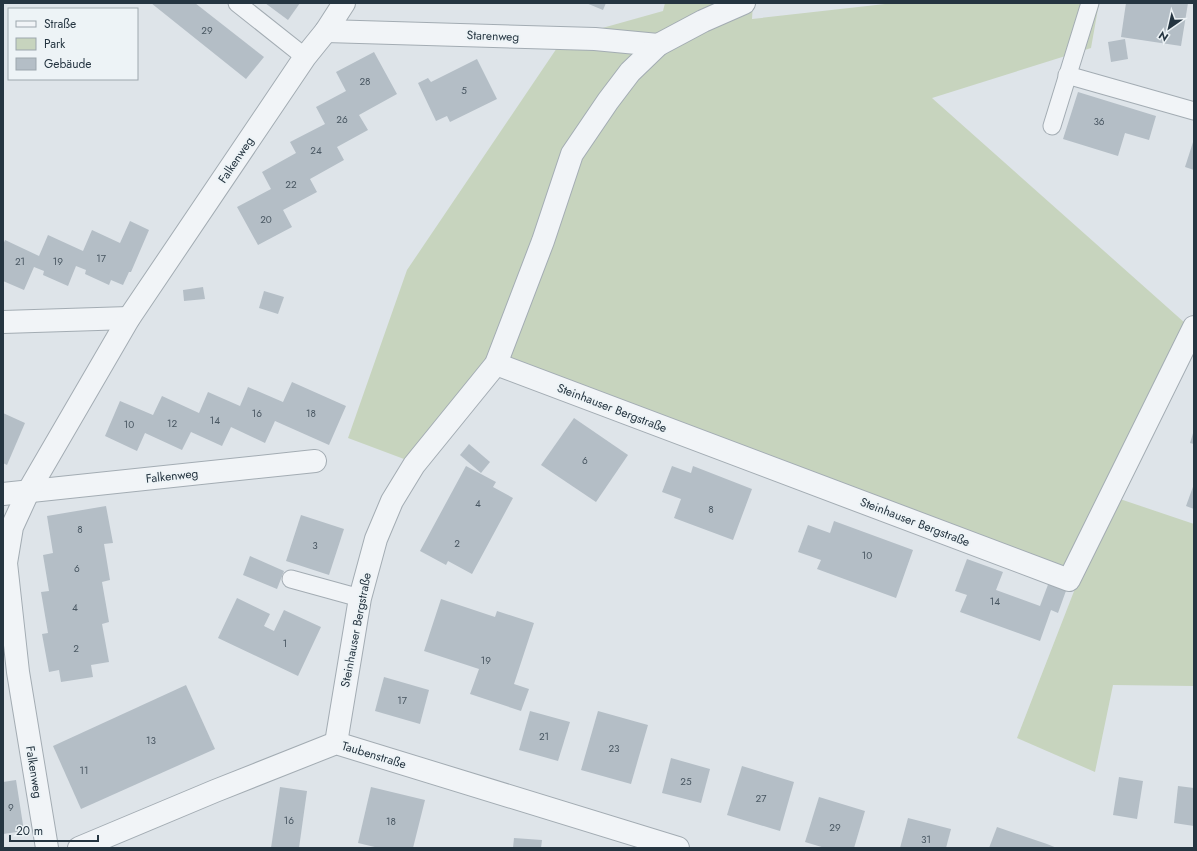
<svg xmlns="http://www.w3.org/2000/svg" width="1197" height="851" font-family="Jost,sans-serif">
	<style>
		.green { fill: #c7d4be }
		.building { fill: #b4bec6 }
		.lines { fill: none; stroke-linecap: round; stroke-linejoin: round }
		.service-casing { stroke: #a3acb3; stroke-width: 19 }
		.minor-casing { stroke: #a3acb3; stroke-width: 24 }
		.service { stroke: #f1f4f7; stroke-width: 17 }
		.minor { stroke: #f1f4f7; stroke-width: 22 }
		.labels { text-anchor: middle; stroke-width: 4; stroke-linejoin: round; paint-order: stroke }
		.number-label { font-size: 10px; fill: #495762 }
		.street-label { font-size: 12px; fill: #253541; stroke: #edf3f6 }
	</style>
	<rect width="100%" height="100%" fill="#dee4e9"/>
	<g class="green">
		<polygon points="665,3 753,3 752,19 894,3 1099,3 1091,48 932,98 1185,323 1076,577 495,360 412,462 348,438 407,270 563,39 663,11"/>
		<polygon points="1114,497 1194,524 1194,686 1113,685 1095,772 1017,738 1078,581"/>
	</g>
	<g class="building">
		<polygon points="151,3 195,3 264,57 246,79"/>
		<polygon points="265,3 300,3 288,20"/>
		<polygon points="586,3 606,3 603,10"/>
		<polygon points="1126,3 1188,3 1181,46 1121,37"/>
		<polygon points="1125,39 1128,59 1111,62 1108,42"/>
		<polygon points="374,52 397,94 359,115 368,130 337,147 344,160 310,179 317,192 283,210 292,227 258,245 237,207 271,189 262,172 296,153 290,142 325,124 316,107 346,91 336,72"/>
		<polygon points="477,59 497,99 450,122 447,116 436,121 418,83 428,78 431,82"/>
		<polygon points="1078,92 1156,116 1149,140 1125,133 1118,156 1063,139"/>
		<polygon points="1194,139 1194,170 1185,167"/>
		<polygon points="130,221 149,230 131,272 129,272 123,285 111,280 109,285 85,274 86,270 76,266 68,286 43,275 44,271 34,267 24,290 3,281 3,245 5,240 39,256 48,235 83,251 92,230 120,243"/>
		<polygon points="203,287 205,299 184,301 183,290"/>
		<polygon points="264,291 284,297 278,314 259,308"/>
		<polygon points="292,382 346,406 329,445 275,421 265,443 231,427 222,446 191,432 182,450 145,433 137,451 105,436 120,401 153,415 162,396 199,413 208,392 240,406 248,387 283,402"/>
		<polygon points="3,413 25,423 7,465 3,463"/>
		<polygon points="574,418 628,455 596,502 541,465"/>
		<polygon points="1194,430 1194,444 1190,443"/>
		<polygon points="469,444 490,462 481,473 460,455"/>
		<polygon points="466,466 496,482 493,487 513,498 472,574 448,561 446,565 420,551"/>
		<polygon points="672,466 691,473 693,466 752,489 733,540 674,518 681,499 662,492"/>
		<polygon points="1194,484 1194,509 1186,506"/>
		<polygon points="106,506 113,543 104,544 110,580 102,582 109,622 102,624 109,662 91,665 93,677 61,682 59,670 49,672 42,634 48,633 41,592 49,591 43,555 53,553 47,516"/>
		<polygon points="301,515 344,529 329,575 286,561"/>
		<polygon points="834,521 913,550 896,598 817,569 821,560 798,552 808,525 830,533"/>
		<polygon points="250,556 284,571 277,589 243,575"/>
		<polygon points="967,559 1003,572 996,590 1040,606 1049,582 1067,588 1058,613 1051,610 1040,641 960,612 967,595 955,591"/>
		<polygon points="237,598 270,614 264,626 274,631 284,610 321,627 298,676 218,638"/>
		<polygon points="441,599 495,617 497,611 534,623 514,684 529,689 521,711 470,694 479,669 424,651"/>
		<polygon points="384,677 429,690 420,724 375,711"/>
		<polygon points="186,685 215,749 81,809 53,746"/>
		<polygon points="530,711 570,722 558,761 519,750"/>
		<polygon points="598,711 648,725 631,784 581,770"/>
		<polygon points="671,758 710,769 701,803 662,793"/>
		<polygon points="742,766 794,782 780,831 727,815"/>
		<polygon points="1119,777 1143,781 1137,819 1113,815"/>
		<polygon points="16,780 24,831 3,834 3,782"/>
		<polygon points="1178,786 1194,788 1194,826 1174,823"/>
		<polygon points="280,787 307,791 299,848 271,848"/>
		<polygon points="371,787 425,800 413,848 379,848 358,843"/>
		<polygon points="819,797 865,811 854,848 825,848 805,842"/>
		<polygon points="908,818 951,829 946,848 900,848"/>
		<polygon points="997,827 1047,844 1057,848 989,848"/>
		<polygon points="514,838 542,840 541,848 513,848"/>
	</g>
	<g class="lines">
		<defs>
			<g id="service">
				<polyline points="237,3 305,57"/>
				<polyline points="1067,75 1194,111"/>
				<polyline points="1052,126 1090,3"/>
				<polyline points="291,579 360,598"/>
			</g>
			<g id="minor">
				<polyline points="326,31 595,39 658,45"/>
				<polyline points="3,322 129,318"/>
				<polyline points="496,364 1069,580 1194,327"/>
				<polyline points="3,494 315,461"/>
				<polyline points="336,743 360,598 376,539 392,501 414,465 496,364 543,241 572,154 608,101 630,72 658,45 703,21 744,3"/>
				<polyline points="47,848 18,672 6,563 12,527 29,490 129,318 305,57 326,31 344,3"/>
				<polyline points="79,848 215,791 336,743 678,848"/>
			</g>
		</defs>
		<use href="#service" class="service-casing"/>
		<use href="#minor" class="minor-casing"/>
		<use href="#service" class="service"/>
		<use href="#minor" class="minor"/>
	</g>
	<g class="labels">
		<g class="number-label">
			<text x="207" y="34">29</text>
			<text x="365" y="85">28</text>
			<text x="464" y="94">5</text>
			<text x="342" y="123">26</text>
			<text x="1099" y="125">36</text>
			<text x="316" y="154">24</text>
			<text x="291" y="188">22</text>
			<text x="266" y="223">20</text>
			<text x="101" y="262">17</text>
			<text x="20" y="265">21</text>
			<text x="58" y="265">19</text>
			<text x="257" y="417">16</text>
			<text x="311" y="417">18</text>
			<text x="215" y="424">14</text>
			<text x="172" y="427">12</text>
			<text x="129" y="428">10</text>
			<text x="585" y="464">6</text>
			<text x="478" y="507">4</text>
			<text x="711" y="513">8</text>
			<text x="80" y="533">8</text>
			<text x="457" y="547">2</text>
			<text x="315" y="549">3</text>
			<text x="867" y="559">10</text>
			<text x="77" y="572">6</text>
			<text x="995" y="605">14</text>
			<text x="75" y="611">4</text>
			<text x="285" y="647">1</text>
			<text x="76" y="652">2</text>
			<text x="486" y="664">19</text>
			<text x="402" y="704">17</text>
			<text x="544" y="740">21</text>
			<text x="151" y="744">13</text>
			<text x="614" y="752">23</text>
			<text x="84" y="774">11</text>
			<text x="686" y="785">25</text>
			<text x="761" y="802">27</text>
			<text x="11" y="811">9</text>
			<text x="289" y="824">16</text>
			<text x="391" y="825">18</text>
			<text x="835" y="831">29</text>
			<text x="926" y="843">31</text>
		</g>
		<g class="street-label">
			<text transform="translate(493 36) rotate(2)" y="4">Starenweg</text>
			<text transform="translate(236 160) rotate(-56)" y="4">Falkenweg</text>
			<text transform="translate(612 408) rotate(21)" y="4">Steinhauser Bergstraße</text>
			<text transform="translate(172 476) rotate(-6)" y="4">Falkenweg</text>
			<text transform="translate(915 522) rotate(21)" y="4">Steinhauser Bergstraße</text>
			<text transform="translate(356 630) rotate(-79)" y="4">Steinhauser Bergstraße</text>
			<text transform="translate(374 755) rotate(17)" y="4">Taubenstraße</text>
			<text transform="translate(34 772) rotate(81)" y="4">Falkenweg</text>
		</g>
	</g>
	<rect width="1197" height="851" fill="none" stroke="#253541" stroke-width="8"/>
	<rect x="8" y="8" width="130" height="72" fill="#edf3f6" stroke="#9da7ae"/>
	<rect x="16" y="21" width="20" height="6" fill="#f1f4f7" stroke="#9da7ae"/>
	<text x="44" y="28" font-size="12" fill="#253541">Straße</text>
	<rect x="16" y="38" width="20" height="12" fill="#c7d4be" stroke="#9da7ae"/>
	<text x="44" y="48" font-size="12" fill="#253541">Park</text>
	<rect x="16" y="58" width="20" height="12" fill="#b4bec6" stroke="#9da7ae"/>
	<text x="44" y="68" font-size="12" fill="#253541">Gebäude</text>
	<g transform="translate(1169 28) rotate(214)" stroke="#edf3f6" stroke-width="3" paint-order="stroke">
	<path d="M0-3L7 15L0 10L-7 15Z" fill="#253541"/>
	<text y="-6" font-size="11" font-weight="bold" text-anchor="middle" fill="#253541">N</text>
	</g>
	<path d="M10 835v6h88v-6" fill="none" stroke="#253541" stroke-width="2"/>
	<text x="16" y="835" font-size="12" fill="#253541" stroke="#edf3f6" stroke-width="3" paint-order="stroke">20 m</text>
</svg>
